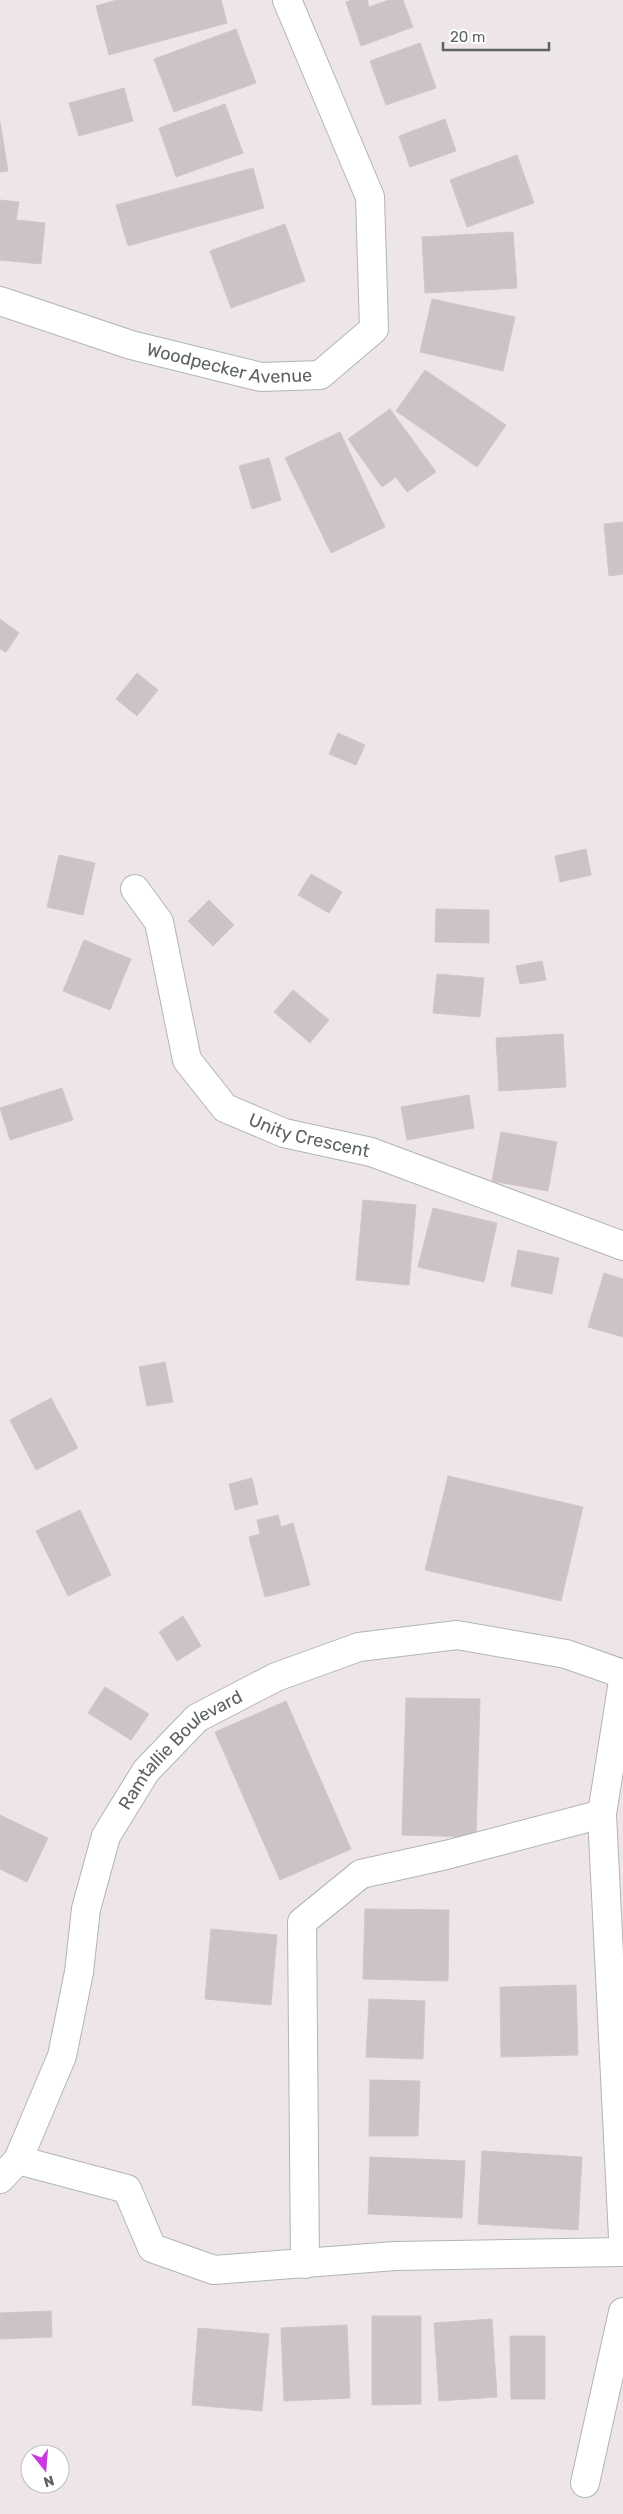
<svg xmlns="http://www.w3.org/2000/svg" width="623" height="2514" font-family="Rubik,sans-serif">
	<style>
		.building { fill: #ccc3c8; stroke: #d3c4cb }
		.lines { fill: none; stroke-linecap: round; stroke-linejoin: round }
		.street-casing { stroke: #b0b6b3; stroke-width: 30 }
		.street { stroke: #fff; stroke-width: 28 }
		.labels { text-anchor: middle; stroke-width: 4.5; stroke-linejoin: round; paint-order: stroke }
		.street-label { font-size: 18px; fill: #5d645f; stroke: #fff }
	</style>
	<rect width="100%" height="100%" fill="#eee5e9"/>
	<g class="building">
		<polygon points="117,0 221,0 227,23 109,55 96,6"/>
		<polygon points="352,0 367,0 369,7 389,0 403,0 413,27 361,46 346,2"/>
		<polygon points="236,29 256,83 174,112 154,59"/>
		<polygon points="420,43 436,88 386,105 370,61"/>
		<polygon points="124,88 133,121 79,136 69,103"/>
		<polygon points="225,104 243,153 176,177 159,128"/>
		<polygon points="445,119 456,151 410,167 399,136"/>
		<polygon points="0,122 8,171 0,172"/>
		<polygon points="517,155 534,203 467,227 450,180"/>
		<polygon points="253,168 264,208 128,246 116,205"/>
		<polygon points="0,200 19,202 16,220 45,223 41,264 0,260"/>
		<polygon points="285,224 305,281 231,308 210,251"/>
		<polygon points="513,232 517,288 425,293 422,237"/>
		<polygon points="432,299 515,317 503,371 420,352"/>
		<polygon points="425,370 506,425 477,467 396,411"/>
		<polygon points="390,409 436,472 407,492 396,477 382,487 348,439"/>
		<polygon points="340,432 385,527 331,553 285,458"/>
		<polygon points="269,458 281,500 252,509 239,466"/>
		<polygon points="623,522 623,574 609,576 604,524"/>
		<polygon points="0,619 19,633 6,652 0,649"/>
		<polygon points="137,673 158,690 137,716 116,699"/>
		<polygon points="338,733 365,745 356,765 329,754"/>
		<polygon points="586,849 591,875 560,882 555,856"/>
		<polygon points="59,855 95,863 83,915 47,907"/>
		<polygon points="311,874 342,892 329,913 298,895"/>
		<polygon points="209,900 234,925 213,946 188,921"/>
		<polygon points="436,909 489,910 489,943 435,942"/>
		<polygon points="84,940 131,959 110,1010 63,991"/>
		<polygon points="542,961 546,980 520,984 516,966"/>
		<polygon points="437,974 484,978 480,1017 433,1013"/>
		<polygon points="293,990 329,1020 310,1043 274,1012"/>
		<polygon points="563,1034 566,1087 499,1091 496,1038"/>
		<polygon points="62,1088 73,1120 10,1140 0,1108"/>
		<polygon points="469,1095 474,1128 407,1140 401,1107"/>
		<polygon points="501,1132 557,1142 548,1191 492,1181"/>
		<polygon points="363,1200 416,1205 409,1285 356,1280"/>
		<polygon points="433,1208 497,1223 484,1282 418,1267"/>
		<polygon points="518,1250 559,1258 552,1294 511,1286"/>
		<polygon points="604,1273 623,1279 623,1337 588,1327"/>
		<polygon points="165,1362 173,1402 147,1406 139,1367"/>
		<polygon points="51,1398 78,1448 36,1470 10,1420"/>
		<polygon points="448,1476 583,1507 561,1601 425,1570"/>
		<polygon points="252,1478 258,1504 235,1510 229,1484"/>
		<polygon points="80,1510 111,1575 68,1596 36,1531"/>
		<polygon points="278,1515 281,1527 293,1523 310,1585 265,1597 249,1537 260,1534 257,1520"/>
		<polygon points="183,1616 201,1646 177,1661 159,1632"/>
		<polygon points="105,1687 149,1714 131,1740 88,1713"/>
		<polygon points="406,1698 480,1699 476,1837 402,1835"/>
		<polygon points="286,1701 351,1849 280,1880 215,1732"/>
		<polygon points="0,1815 48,1838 27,1882 0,1869"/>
		<polygon points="365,1909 449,1910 448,1981 363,1979"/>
		<polygon points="211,1929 277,1935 271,2005 205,1999"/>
		<polygon points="576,1985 578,2055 501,2057 500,1987"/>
		<polygon points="369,1999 425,2001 423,2059 366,2057"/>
		<polygon points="370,2080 420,2081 418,2136 369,2136"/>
		<polygon points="482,2151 582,2157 578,2230 478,2224"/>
		<polygon points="370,2157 465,2161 462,2218 368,2214"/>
		<polygon points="51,2311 52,2337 0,2339 0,2313"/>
		<polygon points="372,2316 421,2316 421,2404 372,2405"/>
		<polygon points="492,2319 497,2397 439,2401 434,2323"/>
		<polygon points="347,2325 350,2398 284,2401 281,2328"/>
		<polygon points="198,2328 269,2334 262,2411 192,2405"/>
		<polygon points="510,2336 545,2336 545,2399 511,2399"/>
	</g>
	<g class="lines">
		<defs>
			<g id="street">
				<path id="s1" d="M0 301 131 345 261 377 320 375 374 329 370 197 287 0"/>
				<path id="s2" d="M135 889 159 922 187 1060 225 1108 284 1133 371 1152 623 1246"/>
				<polyline points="623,1681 602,1814 623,2238"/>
				<polyline points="18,2160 127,2189 152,2248 214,2270 395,2256 623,2252"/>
				<path id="s3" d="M0 2179 18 2160 62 2056 79 1972 86 1909 106 1836 146 1771 197 1718 276 1677 359 1647 457 1635 566 1654 623 1674"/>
				<polyline points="305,2264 302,1922 361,1874 446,1855 602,1814"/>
				<polyline points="585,2483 623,2312"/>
			</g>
		</defs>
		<use href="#street" class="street-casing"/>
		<use href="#street" class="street"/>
	</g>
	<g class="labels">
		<g class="street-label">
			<text dy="6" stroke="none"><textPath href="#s1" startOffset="239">Woodpecker Avenue</textPath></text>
			<text dy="6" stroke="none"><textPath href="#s2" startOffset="332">Unity Crescent</textPath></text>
			<text dy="6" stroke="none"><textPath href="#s3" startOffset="480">Ramtallie Boulevard</textPath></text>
		</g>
	</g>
	<g transform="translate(45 2469) rotate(163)"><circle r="24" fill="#ffffff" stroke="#bec1bf"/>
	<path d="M0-4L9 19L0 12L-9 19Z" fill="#c83adf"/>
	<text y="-8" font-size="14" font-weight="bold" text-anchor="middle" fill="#5d645f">N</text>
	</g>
	<path d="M443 42v8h106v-8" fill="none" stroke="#5d645f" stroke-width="2.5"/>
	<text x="450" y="42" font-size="15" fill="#5d645f" stroke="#ffffff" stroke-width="4" paint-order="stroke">20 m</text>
</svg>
